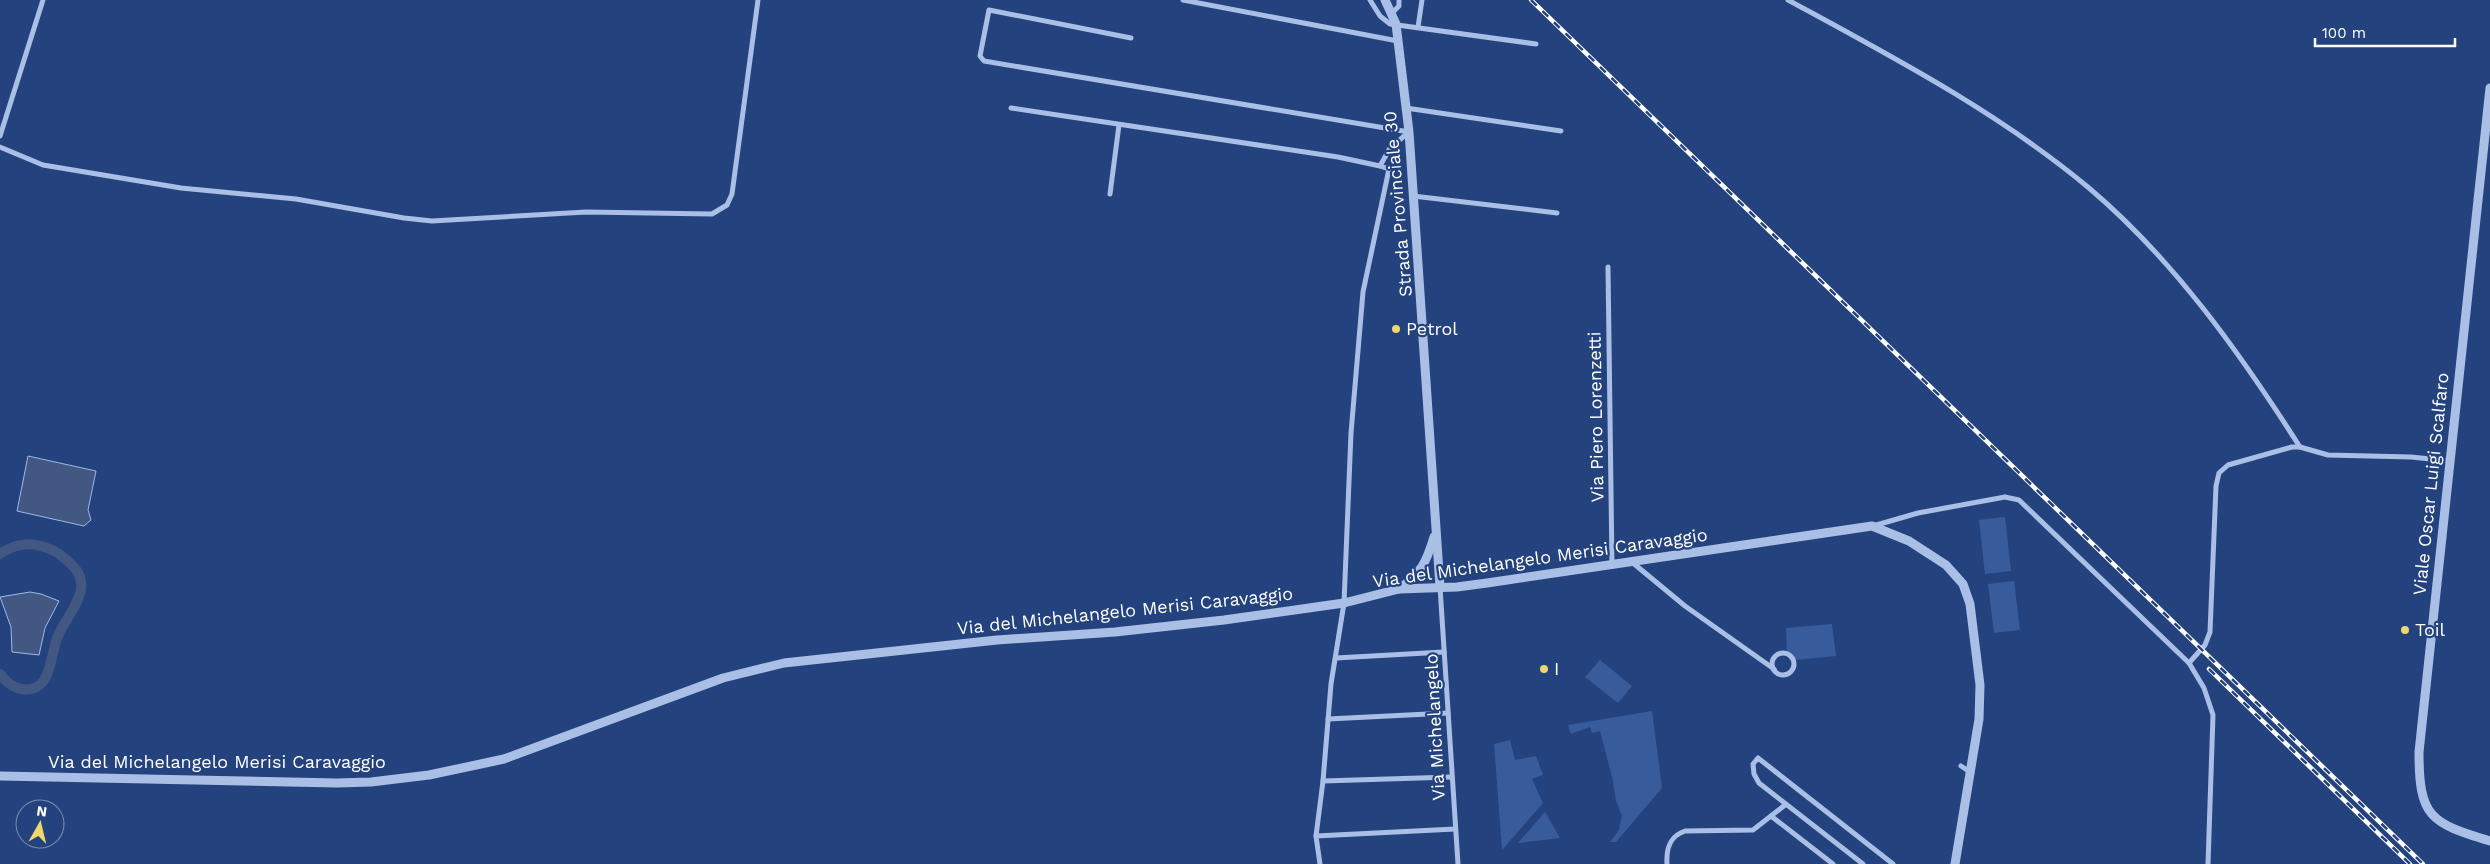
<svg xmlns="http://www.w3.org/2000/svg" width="2490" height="864" font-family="'Work Sans',sans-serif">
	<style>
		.green { fill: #385b9c }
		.water { fill: #425883; stroke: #9eb9e7 }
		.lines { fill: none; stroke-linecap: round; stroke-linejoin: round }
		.canal { stroke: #425883; stroke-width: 10 }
		.minor { stroke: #a9bfe6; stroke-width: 5 }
		.tertiary { stroke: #a9bfe6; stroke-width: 9 }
		.rail-casing { stroke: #fff; stroke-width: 4.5 }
		.rail { stroke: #24437e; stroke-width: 2.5; stroke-dasharray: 8; stroke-linecap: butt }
		.poi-dot { fill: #f0d76d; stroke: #24437e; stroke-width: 2 }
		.labels { text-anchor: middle; stroke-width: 4.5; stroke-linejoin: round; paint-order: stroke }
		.street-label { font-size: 18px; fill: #fff; stroke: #24437e }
		.poi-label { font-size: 18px; fill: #fff; stroke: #24437e; text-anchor: start }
	</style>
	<rect width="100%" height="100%" fill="#24437e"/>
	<g class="green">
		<polygon points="2005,517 2011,571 1985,574 1979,520"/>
		<polygon points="2014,581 2020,630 1994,633 1988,584"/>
		<polygon points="1832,624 1836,656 1796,660 1787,651 1786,628"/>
		<polygon points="1600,660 1632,686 1618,703 1585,677"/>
		<polygon points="1652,711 1662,788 1616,842 1610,842 1619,830 1622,816 1616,801 1613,781 1600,731 1592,733 1590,727 1571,734 1568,725"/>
		<polygon points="1510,740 1515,760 1536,756 1543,775 1532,779 1543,803 1502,850 1494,744"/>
		<polygon points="1545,812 1560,838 1518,843"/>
	</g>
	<g class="water">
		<polygon points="28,456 96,471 88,510 91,520 84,526 17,511"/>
		<polygon points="30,592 41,594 59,601 45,628 39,655 12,652 11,627 0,597"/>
	</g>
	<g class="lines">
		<path class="canal" d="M0 554C16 543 30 542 47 548 57 551 65 558 72 565 96 588 67 614 58 636 49 656 53 694 21 689 12 687 5 681 0 674"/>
		<g class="minor">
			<polyline points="1183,0 1398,41"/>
			<polyline points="1370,0 1380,16 1390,24 1536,44"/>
			<path d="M1788 0C1891 56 1998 112 2089 188 2174 260 2240 353 2300 447"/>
			<polyline points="1392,13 1399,6 1399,0"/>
			<polyline points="1418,27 1422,0"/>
			<polyline points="1131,38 989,10 980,56 984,61 1409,132"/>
			<polyline points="1011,108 1338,157 1380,166 1390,148 1409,132"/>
			<polyline points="1406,108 1561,131"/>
			<polyline points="0,136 43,0"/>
			<polyline points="0,147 43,165 181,188 296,199 404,218 432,221 586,212 712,214 727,205 732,194 758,0"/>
			<polyline points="1110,194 1119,125"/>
			<polyline points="1413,196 1557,213"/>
			<polyline points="1608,267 1612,566"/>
			<polyline points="1873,526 1918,513 2005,497 2019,500 2189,663 2204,688 2213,715 2208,864"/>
			<polyline points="1633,563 1685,606 1774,669"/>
			<polyline points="1440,587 1458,864"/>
			<circle cx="1783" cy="664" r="11"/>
			<polyline points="1336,658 1444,652"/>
			<polyline points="2189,663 2205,645 2210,632 2216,486 2219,473 2228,465 2292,447 2300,447 2328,455 2411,457 2450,461"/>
			<polyline points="1328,719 1448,713"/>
			<polyline points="1961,766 1970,772"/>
			<polyline points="1323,781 1452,777"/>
			<polyline points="1771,816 1833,864"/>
			<polyline points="1316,836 1455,829"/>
			<polyline points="1320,864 1316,836 1323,781 1331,684 1344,603 1351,433 1363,292 1389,169 1380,166"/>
			<path d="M1667 864C1666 848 1670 836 1685 831L1753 830 1785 805"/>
			<polyline points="1863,864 1759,783 1754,774 1753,764 1758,758 1893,864"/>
		</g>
		<g class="tertiary">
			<polyline points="1385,0 1396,24 1409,132 1440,587"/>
			<path d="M2490 88 2419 752C2419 817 2430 823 2490 841"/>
			<path d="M1399 589C1422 572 1426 563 1434 537"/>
			<polyline points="0,776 337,783 371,782 429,775 504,759 723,678 784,663 997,640 1115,632 1224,620 1344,603 1399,589 1457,587 1487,583 1872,526 1909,541 1946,565 1963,584 1970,604 1980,685 1979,719 1955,864"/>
		</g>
		<defs>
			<g id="rail">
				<polyline points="1531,0 2423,864"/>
				<polyline points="2209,669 2410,864"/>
			</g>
		</defs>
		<use href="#rail" class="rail-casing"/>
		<use href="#rail" class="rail"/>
	</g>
	<g class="poi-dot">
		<circle cx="1396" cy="329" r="5"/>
		<circle cx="2405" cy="630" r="5"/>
		<circle cx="1544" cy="669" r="5"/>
	</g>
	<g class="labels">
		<g class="street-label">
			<text transform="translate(1398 204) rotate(-95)" y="6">Strada Provinciale 30</text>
			<text transform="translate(1596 417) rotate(-91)" y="6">Via Piero Lorenzetti</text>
			<text transform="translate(2431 484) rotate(-84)" y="6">Viale Oscar Luigi Scalfaro</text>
			<text transform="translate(1540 558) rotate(-8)" y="6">Via del Michelangelo Merisi Caravaggio</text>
			<text transform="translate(1125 611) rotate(-6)" y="6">Via del Michelangelo Merisi Caravaggio</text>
			<text transform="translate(1435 727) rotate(-93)" y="6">Via Michelangelo</text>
			<text x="217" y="768">Via del Michelangelo Merisi Caravaggio</text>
		</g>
		<g class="poi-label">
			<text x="1406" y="335">Petrol</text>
			<text x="2415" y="636">Toil</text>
			<text x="1554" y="675">I</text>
		</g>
	</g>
	<g transform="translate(40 824) rotate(8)"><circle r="24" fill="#24437e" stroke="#7c8eb2"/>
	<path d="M0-4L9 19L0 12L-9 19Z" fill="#f0d76d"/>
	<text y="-8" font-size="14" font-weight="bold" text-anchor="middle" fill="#ffffff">N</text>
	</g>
	<path d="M2315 38v8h140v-8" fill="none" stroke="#ffffff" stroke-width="2.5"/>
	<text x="2322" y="38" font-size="15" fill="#ffffff" stroke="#24437e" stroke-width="4" paint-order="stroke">100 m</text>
</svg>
